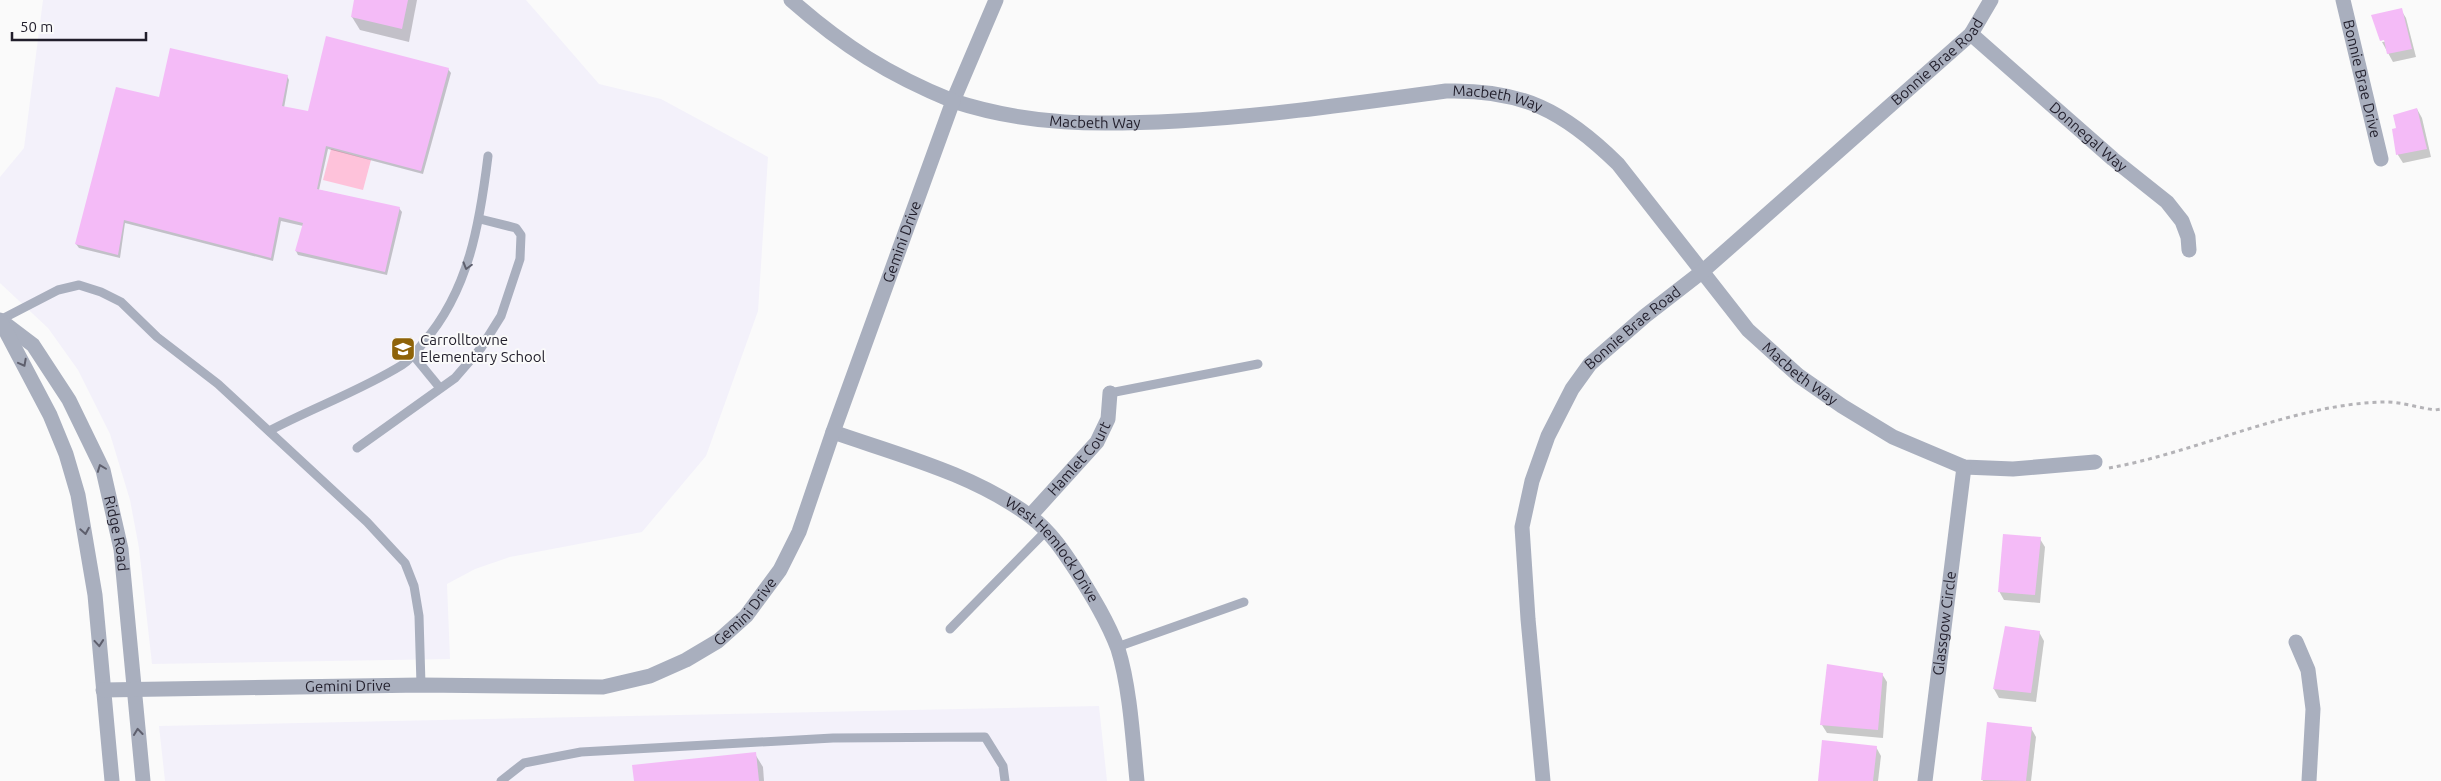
<svg xmlns="http://www.w3.org/2000/svg" width="2441" height="781" font-family="Ubuntu,sans-serif">
	<style>
		.built { fill: #f3f1fa }
		.green { fill: #fec2da }
		.shadow { fill: #0003 }
		.building { fill: #f4bbf7 }
		.lines { fill: none; stroke-linecap: round; stroke-linejoin: round }
		.path { stroke: #b4b3b7; stroke-width: 3; stroke-dasharray: 4 4; stroke-linecap: butt }
		.service { stroke: #a9afbe; stroke-width: 9 }
		.minor { stroke: #a9afbe; stroke-width: 15 }
		.tertiary { stroke: #a9afbe; stroke-width: 15 }
		.oneway { stroke: #5e5f6d }
		.labels { text-anchor: middle; stroke-width: 4; stroke-linejoin: round; paint-order: stroke }
		.street-label { font-size: 15px; fill: #211e2b; stroke: #fafafa }
		.poi-label { font-size: 15px; fill: #211e2b; stroke: #fafafa; text-anchor: start }
	</style>
	<rect width="100%" height="100%" fill="#fafafa"/>
	<g class="built">
		<polygon points="43,0 526,0 599,84 661,99 768,157 758,311 706,456 642,532 510,557 475,569 447,584 450,659 152,664 139,548 130,500 110,434 78,370 48,328 0,283 0,177 24,148"/>
		<polygon points="1099,706 1107,781 165,781 159,726"/>
	</g>
	<polygon class="green" points="331,149 371,160 363,190 323,180"/>
	<g class="shadow">
		<polygon points="355,0 417,0 409,42 360,30 352,17"/>
		<polygon points="2401,10 2406,18 2416,57 2393,62 2382,42 2390,41 2382,39 2382,41 2373,16"/>
		<polygon points="448,69 451,73 423,174 328,149 319,190 399,208 402,212 387,275 298,255 296,251 303,226 281,221 273,261 125,223 120,258 79,248 76,244 160,99 287,76 289,80 284,108 309,112"/>
		<polygon points="2417,109 2422,118 2431,157 2403,163 2398,155 2394,130 2398,129"/>
		<polygon points="2040,539 2045,547 2040,603 2004,600 1999,591"/>
		<polygon points="2039,632 2044,641 2036,702 1999,698 1994,689"/>
		<polygon points="1882,674 1887,682 1883,738 1827,733 1822,725"/>
		<polygon points="2031,728 2036,737 2031,781 1983,781 1982,779"/>
		<polygon points="1876,747 1881,756 1878,781 1819,781"/>
		<polygon points="755,754 763,767 764,781 635,781"/>
	</g>
	<g class="building">
		<polygon points="354,0 408,0 402,29 351,17"/>
		<polygon points="2402,8 2412,49 2387,54 2384,40 2380,41 2371,15"/>
		<polygon points="326,36 449,68 421,171 326,146 317,189 400,207 385,272 295,251 303,223 279,217 271,258 124,220 118,255 75,244 116,87 159,97 170,48 288,75 282,106 308,111"/>
		<polygon points="2417,108 2427,149 2396,155 2392,129 2396,128 2393,115"/>
		<polygon points="2003,534 2041,537 2035,595 1998,592"/>
		<polygon points="2005,626 2040,631 2031,693 1993,689"/>
		<polygon points="1827,664 1883,673 1878,730 1820,725"/>
		<polygon points="1987,722 2032,727 2026,781 1981,780"/>
		<polygon points="1822,740 1877,746 1873,781 1818,781"/>
		<polygon points="756,752 759,781 634,781 632,765"/>
	</g>
	<g class="lines">
		<path class="path" d="M2109 468C2199 452 2295 403 2386 402 2402 402 2419 408 2435 410L2441 409"/>
		<g class="service">
			<polyline points="0,320 58,290 79,285 101,292 121,302 157,337 218,384 367,522 405,563 414,586 419,616 421,685"/>
			<polyline points="413,355 440,388"/>
			<polyline points="1110,393 1258,364"/>
			<path d="M269 431C312 408 360 391 402 365 410 360 417 351 423 343 469 291 480 222 488 156"/>
			<polyline points="357,448 455,378 481,348 501,316 520,259 521,235 516,228 480,219"/>
			<polyline points="950,629 1047,530"/>
			<polyline points="1117,647 1244,602"/>
			<polyline points="501,781 524,763 581,752 833,738 985,737 1003,766 1005,781"/>
		</g>
		<g class="minor">
			<path id="s1" d="M996 0 953 101C1030 126 1098 125 1178 121 1268 116 1357 103 1446 91 1522 89 1564 111 1618 164L1748 330 1799 376 1842 406 1893 437 1964 467 2013 469 2095 462"/>
			<path id="s2" d="M2343 0 2381 159"/>
			<path id="s3" d="M1971 34 2113 159 2167 202 2182 221 2188 237 2189 250"/>
			<path id="s4" d="M833 432C899 455 974 474 1031 517 1051 532 1064 552 1077 572 1092 596 1108 622 1118 649 1130 687 1133 741 1137 781"/>
			<path id="s5" d="M1030 516 1097 442 1108 419 1110 393"/>
			<polyline points="2296,642 2308,670 2313,709 2309,781"/>
			<path id="s6" d="M1543 781 1528 619 1522 527 1532 481 1548 436 1572 389 1590 364 1645 316 1703 271 1971 34 1991 0"/>
			<path id="s7" d="M1925 781 1964 467"/>
		</g>
		<g class="tertiary">
			<path id="s8" d="M0 320 33 345 69 400 103 470 121 549 143 781"/>
			<polyline points="2,324 50,415 66,454 78,495 95,595 112,781"/>
			<path id="s9" d="M103 690 421 685 603 687 650 676 686 660 718 641 746 616 780 570 799 532 833 432 953 101C889 75 843 46 791 0"/>
		</g>
	</g>
	<defs><path id="oneway-chevron" d="M-2-3.5L2.5 0L-2 3.5" fill="none" stroke-width="1.6" stroke-linecap="round" stroke-linejoin="round" transform="scale(1.25)"/></defs>
	<g class="oneway">
		<use href="#oneway-chevron" transform="translate(467 266) rotate(106)"/>
		<use href="#oneway-chevron" transform="translate(23 363) rotate(62)"/>
		<use href="#oneway-chevron" transform="translate(101 468) rotate(-111)"/>
		<use href="#oneway-chevron" transform="translate(85 531) rotate(80)"/>
		<use href="#oneway-chevron" transform="translate(99 643) rotate(85)"/>
		<use href="#oneway-chevron" transform="translate(138 732) rotate(-96)"/>
	</g>
	<defs>
		<symbol id="school-square" viewBox="-11 -11 22 22"><rect x="-9" y="-9" width="18" height="18" rx="4" fill="#8e6309" stroke="#fafafa"/><path d="M0-5L7-2L0 1L-7-2ZM-4 1L0 2.5L4 1V4Q0 6-4 4Z" fill="#fff"/></symbol>
	</defs>
	<g fill-rule="evenodd">
		<use href="#school-square" x="389" y="335" width="28" height="28"/>
	</g>
	<g class="labels">
		<g class="street-label">
			<text dy="5" stroke="none"><textPath href="#s6" startOffset="894">Bonnie Brae Road</textPath></text>
			<text dy="5" stroke="none"><textPath href="#s2" startOffset="81">Bonnie Brae Drive</textPath></text>
			<text dy="5" stroke="none"><textPath href="#s1" startOffset="659">Macbeth Way</textPath></text>
			<text dy="5" stroke="none"><textPath href="#s1" startOffset="254">Macbeth Way</textPath></text>
			<text dy="5" stroke="none"><textPath href="#s3" startOffset="156">Donnegal Way</textPath></text>
			<text dy="5" stroke="none"><textPath href="#s9" startOffset="1070">Gemini Drive</textPath></text>
			<text dy="5" stroke="none"><textPath href="#s6" startOffset="489">Bonnie Brae Road</textPath></text>
			<text dy="5" stroke="none"><textPath href="#s1" startOffset="1079">Macbeth Way</textPath></text>
			<text dy="5" stroke="none"><textPath href="#s5" startOffset="76">Hamlet Court</textPath></text>
			<text dy="5" stroke="none"><textPath href="#s8" startOffset="250">Ridge Road</textPath></text>
			<text dy="5" stroke="none"><textPath href="#s4" startOffset="255">West Hemlock Drive</textPath></text>
			<text dy="5" stroke="none"><textPath href="#s9" startOffset="665">Gemini Drive</textPath></text>
			<text dy="5" stroke="none"><textPath href="#s7" startOffset="159">Glassgow Circle</textPath></text>
			<text dy="5" stroke="none"><textPath href="#s9" startOffset="245">Gemini Drive</textPath></text>
		</g>
		<g class="poi-label">
			<text x="420" y="345">Carrolltowne<tspan x="420" dy="17">Elementary School</tspan></text>
		</g>
	</g>
	<path d="M12 32v8h134v-8" fill="none" stroke="#211e2b" stroke-width="2.5"/>
	<text x="20" y="32" font-size="15" fill="#211e2b" stroke="#fafafa" stroke-width="4" paint-order="stroke">50 m</text>
</svg>
